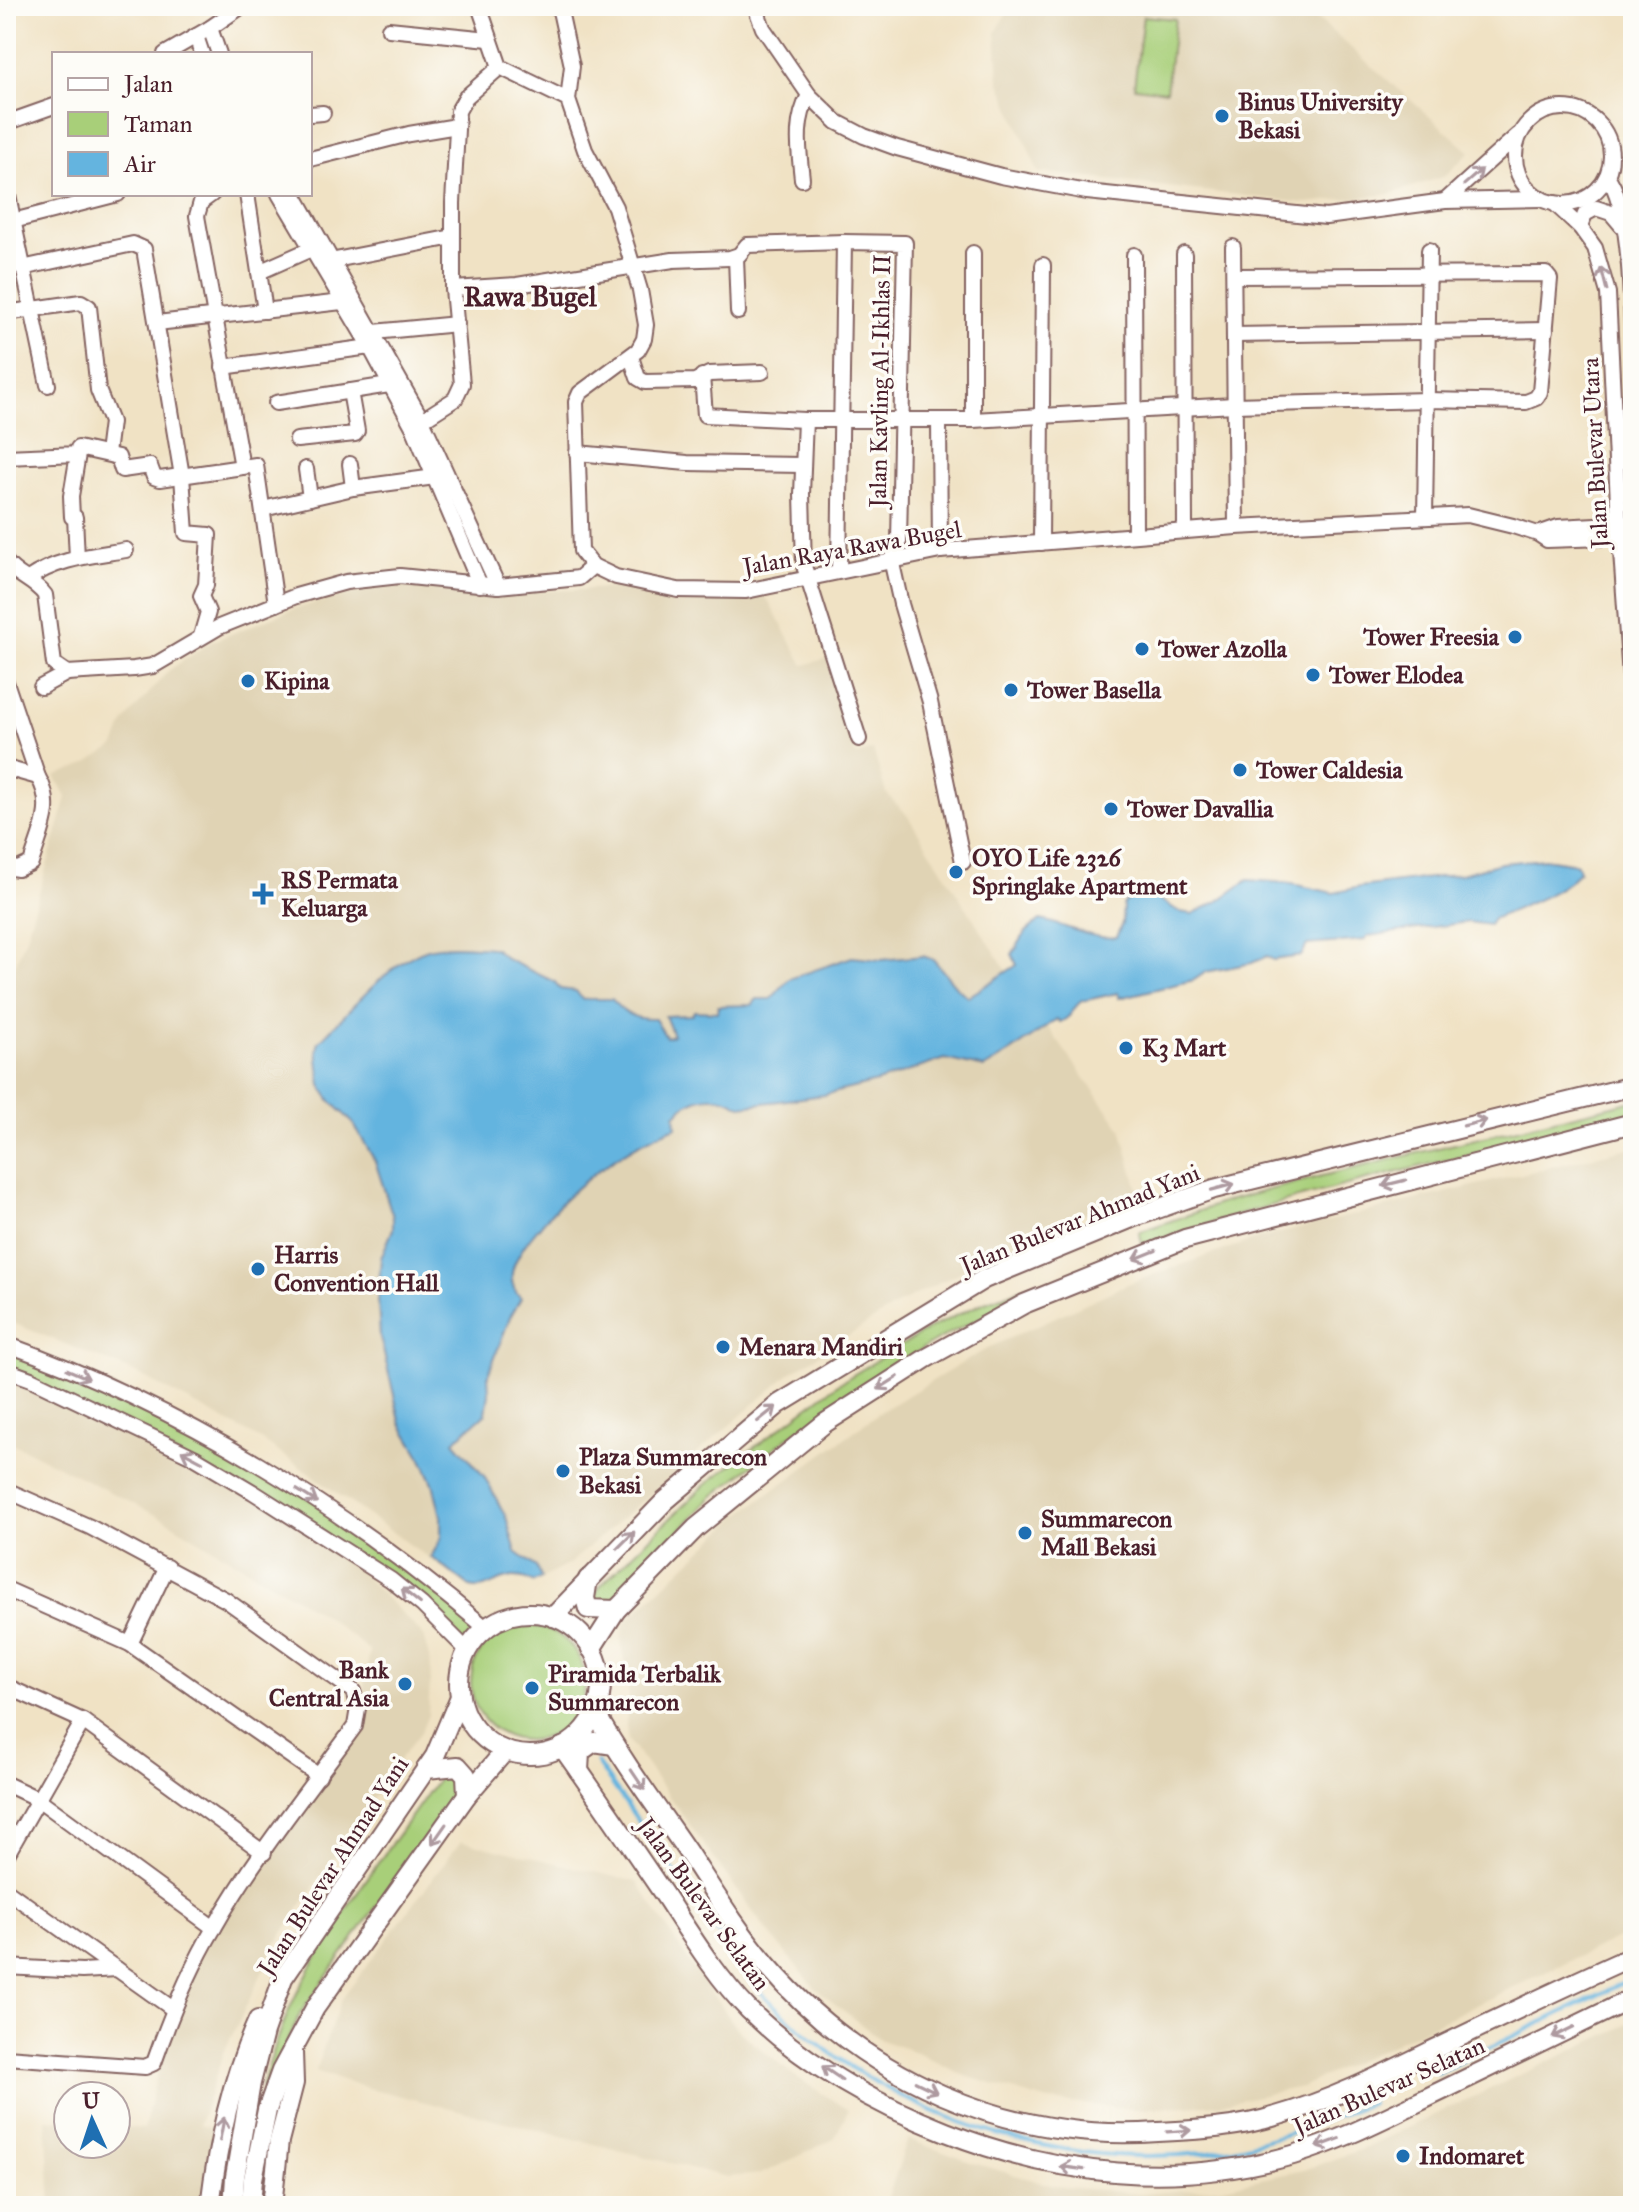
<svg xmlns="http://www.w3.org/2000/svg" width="1639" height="2212" font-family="'IM FELL Great Primer',serif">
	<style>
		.built { fill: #e0d3b4 }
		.green { fill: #a8cf79; stroke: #797752; stroke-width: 2 }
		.water { fill: #64b4df; stroke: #576a85; stroke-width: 2 }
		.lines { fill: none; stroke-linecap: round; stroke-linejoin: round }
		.stream { stroke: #64b4df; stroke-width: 4 }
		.minor-casing { stroke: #846361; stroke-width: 18 }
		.major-casing { stroke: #846361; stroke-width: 22 }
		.minor { stroke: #fff; stroke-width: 14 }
		.major { stroke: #fff; stroke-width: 18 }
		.oneway { stroke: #ae9aa0 }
		.poi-dot { fill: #1f6fb2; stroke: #fdfcf7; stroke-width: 3 }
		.labels { text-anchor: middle; stroke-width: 7; stroke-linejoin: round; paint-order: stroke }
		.poi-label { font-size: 24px; font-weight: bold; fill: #4a1f2b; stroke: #fdfcf7; text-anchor: start }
		.street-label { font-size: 24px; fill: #4a1f2b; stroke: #fdfcf7 }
		.quarter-label { font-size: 28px; font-weight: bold; fill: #4a1f2b; stroke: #fdfcf7 }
	</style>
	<rect width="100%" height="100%" fill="#fdfcf7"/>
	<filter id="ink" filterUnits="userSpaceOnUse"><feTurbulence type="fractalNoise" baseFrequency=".0125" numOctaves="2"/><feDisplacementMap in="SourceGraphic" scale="16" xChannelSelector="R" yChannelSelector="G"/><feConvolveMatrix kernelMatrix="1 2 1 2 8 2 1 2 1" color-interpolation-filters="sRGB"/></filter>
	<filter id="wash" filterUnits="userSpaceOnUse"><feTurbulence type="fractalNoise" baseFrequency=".006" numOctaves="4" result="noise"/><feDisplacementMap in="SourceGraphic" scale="32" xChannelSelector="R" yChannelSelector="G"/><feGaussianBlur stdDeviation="1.8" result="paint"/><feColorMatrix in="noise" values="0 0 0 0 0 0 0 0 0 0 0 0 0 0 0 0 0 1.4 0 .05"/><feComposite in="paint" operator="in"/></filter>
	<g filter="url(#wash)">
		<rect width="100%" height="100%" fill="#f0e2c4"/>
		<g class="built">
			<polygon points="1011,6 1303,6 1470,152 1445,176 1390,194 1306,203 1038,172 999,80 996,32"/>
			<polygon points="411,586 481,594 615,588 686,601 766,597 804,665 828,658 856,755 873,750 886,793 907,815 1007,971 1121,1128 1139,1194 1054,1224 898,1304 789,1374 568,1565 534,1582 518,1577 507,1578 478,1589 470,1587 263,1441 134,1372 8,1321 6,1315 6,988 26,937 67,797 55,776 84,765 115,746 125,721 168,671 211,642 293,609 370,589"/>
			<polygon points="1633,1147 1633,1931 1301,2087 1220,2104 1134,2109 1049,2101 965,2076 919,2053 881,2040 816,1989 764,1927 628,1740 626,1725 629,1696 621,1638 626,1621 738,1516 883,1410 988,1348 1130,1283 1259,1238"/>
			<polygon points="6,1379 83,1405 232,1480 338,1550 423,1635 431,1666 428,1715 421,1732 393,1768 277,1942 223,2054 199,2125 221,2130 210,2206 51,2206 46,2119 68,2121 68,2144 116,2144 116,2126 144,2129 173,2009 214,1928 358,1717 370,1651 327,1617 164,1519 6,1440"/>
			<polygon points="461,1841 637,1882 693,1968 740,2032 793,2075 848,2110 834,2139 761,2174 727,2177 361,2086 315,2071 341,2000"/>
			<polygon points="1633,2022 1633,2206 885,2206 908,2139 973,2163 1054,2186 1141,2194 1223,2187 1304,2170 1362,2149"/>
		</g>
		<g class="green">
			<polygon points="1143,16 1175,19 1166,91 1134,87"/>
			<path d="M1633 1101V1116C1468 1155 1303 1191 1143 1245L1139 1232 1231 1200 1322 1176Z"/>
			<polygon points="1032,1285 1036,1289 935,1341 844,1397 782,1442 712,1497 609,1605 600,1606 593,1599 600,1586 706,1484 838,1384 932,1327 985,1302"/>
			<polygon points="6,1344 124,1393 341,1517 486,1628 467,1650 422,1605 253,1492 6,1370"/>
			<circle cx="528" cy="1683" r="57"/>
			<path d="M443 1772H457L460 1788 300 2014 267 2088 262 2087C272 2054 283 2020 299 1989 339 1912 393 1843 443 1772Z"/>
		</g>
		<path class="water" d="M1544 859 1577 864 1579 871C1565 892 1517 908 1493 919L1489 925 1468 922 1368 936 1365 940 1307 945 1301 956 1273 960 1267 956 1252 963 1206 972 1194 980 1119 998 1118 993 1082 1001C1072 1007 1074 1016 1060 1022L1057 1019 1011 1052 984 1068 945 1059 877 1082 824 1095 741 1106C719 1091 692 1095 675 1115L676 1127C618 1149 568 1189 530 1238 516 1257 502 1279 521 1298L510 1317 488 1375 489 1394 486 1413 454 1441 484 1476 506 1517 516 1552 536 1567 541 1578 534 1582C526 1579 517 1575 508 1578 494 1581 485 1591 470 1587L431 1557 441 1539V1516L433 1483 422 1459 401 1424 380 1337 378 1300 381 1258 393 1229V1217L375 1161 353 1123 330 1100 321 1085 317 1049 319 1042C348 1013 393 957 432 948 452 944 474 947 494 948L506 959 555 982 560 989 576 991 582 999H612C622 1014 638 1020 655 1019L666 1037 673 1035 665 1016 692 1015 694 1011 717 1012 718 1006 752 1005 757 999H771L789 979 852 957 881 960 923 956 934 960 956 987 968 997 1017 965 1012 955 1026 932 1040 920C1064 924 1094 941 1116 937L1122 924 1123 905 1131 897 1144 895 1157 898 1180 912 1192 914 1217 902 1248 880 1287 883 1334 893 1360 887 1461 874 1501 863Z"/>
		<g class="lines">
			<g class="stream">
				<path d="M597 1763C633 1814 670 1865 706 1916 723 1940 739 1968 759 1990 869 2108 1042 2171 1203 2153 1262 2146 1317 2124 1371 2103"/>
				<polyline points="1437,2073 1633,1978"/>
			</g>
		</g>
	</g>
	<g filter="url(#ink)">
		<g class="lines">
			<defs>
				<g id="minor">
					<polyline points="479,6 500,67 568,100 585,150 615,207 640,290 646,325 644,339 638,350 580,393 576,402 581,551 593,566 616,577 678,590 746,591 940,551 1236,527 1468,515 1513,526 1538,534 1547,540 1633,537"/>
					<polyline points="559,6 572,66 568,100"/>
					<polyline points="755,6 763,28 809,95 837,122 864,136 897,148 1001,176 1087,192 1326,217 1445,201"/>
					<polyline points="210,28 219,54"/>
					<polyline points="389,29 489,39"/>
					<polyline points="196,36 202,54"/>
					<polyline points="165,54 210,28 242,6"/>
					<circle cx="1563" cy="156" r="48"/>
					<polyline points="310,114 323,113"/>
					<polyline points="6,123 54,106"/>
					<polyline points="1518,135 1445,201 1541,199"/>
					<polyline points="310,159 409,134 457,126"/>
					<path d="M1607 176C1632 208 1631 311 1633 354"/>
					<path d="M802 179C799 149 794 123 809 95"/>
					<polyline points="6,186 48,385"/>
					<polyline points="212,194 201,202 197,216 242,467"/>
					<polyline points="247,194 265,311"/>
					<polyline points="279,194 370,347 413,427 480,585"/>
					<polyline points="294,194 422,420 498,586"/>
					<polyline points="1554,203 1580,227 1595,248 1608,293 1619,524 1633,719"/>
					<polyline points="13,221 118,194"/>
					<polyline points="1580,227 1585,214 1596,208 1611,213 1622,226"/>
					<polyline points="1233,247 1236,527"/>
					<polyline points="973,253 973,420"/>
					<polyline points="1184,254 1185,531"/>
					<polyline points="1134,255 1135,535"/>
					<polyline points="736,257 738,312"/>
					<polyline points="330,261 453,237"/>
					<polyline points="22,268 133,244 144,249 182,476 186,533 209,535 206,585 201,596 208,612 201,636"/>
					<polyline points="259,272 311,249"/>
					<polyline points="453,289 517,285 673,260 730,258 739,255 747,245 844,242 905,243 899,541 895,558"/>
					<polyline points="6,313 81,302 89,307 98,390 111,422 107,454"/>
					<polyline points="157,323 342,302"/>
					<polyline points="374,332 457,324"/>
					<polyline points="1234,335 1546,330"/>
					<polyline points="631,357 638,378 645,382 695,381 709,374 762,372"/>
					<polyline points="223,367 370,347"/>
					<polyline points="702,376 705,415 805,420 973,420 1234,405 1427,400 1526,402 1536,398 1540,392 1550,279 1546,274 1234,276"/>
					<polyline points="276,403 389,385 397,380"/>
					<polyline points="422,420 455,399 462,384 453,289 453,203 458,111 466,97 500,67"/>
					<polyline points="805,420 802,494 804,566 859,739"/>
					<polyline points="939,420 940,551"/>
					<polyline points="297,440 355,434 357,431 350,391"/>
					<polyline points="577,453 687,463 803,465"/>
					<polyline points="6,457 78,454 78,448 118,457 122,470 150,466 154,477 160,479 256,465 276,604"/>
					<polyline points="350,464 353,488"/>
					<polyline points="306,469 310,498"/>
					<polyline points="263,509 353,488 435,477"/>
					<polyline points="1425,517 1429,250"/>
					<polyline points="1538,534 1558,527 1633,523"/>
					<polyline points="1041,543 1043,265"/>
					<polyline points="77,558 75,517 72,517 71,496 78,454"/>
					<polyline points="891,559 901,604 930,702 963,862"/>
					<path d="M6 562C16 576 34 580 45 595L54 664 67 673 134 669 153 666 219 627 296 596 346 582 400 576 498 586 579 578 593 566"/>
					<polyline points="839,570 844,242"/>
					<path d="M28 579C58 558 91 556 126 550"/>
					<path d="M6 682 38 777C56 806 40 833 31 863L18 869 6 867"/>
					<polyline points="41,687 67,673"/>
					<polyline points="6,768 38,777"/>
					<path d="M6 1344C181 1407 345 1508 486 1628"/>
					<polyline points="6,1370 31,1379 194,1457 253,1492 391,1580 422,1605 467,1650"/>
					<path d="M6 1490 90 1527 226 1600 353 1691 358 1708 355 1726C307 1792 254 1857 214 1928 189 1970 170 2017 154 2063L145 2067 6 2057"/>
					<polyline points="6,1589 130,1644 319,1776"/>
					<polyline points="130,1644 167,1567"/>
					<polyline points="6,1686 83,1721 264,1853"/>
					<polyline points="6,1784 38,1799 214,1928"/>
					<polyline points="6,1856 83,1721"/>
					<polyline points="6,1890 173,2009"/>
					<polyline points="6,1967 82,1971 117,1969"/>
				</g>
				<g id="major">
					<polyline points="588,1579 585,1598 588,1609 616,1610"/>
					<circle cx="530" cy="1684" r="71"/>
					<polyline points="553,1617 665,1501 779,1404 984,1279 1132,1218 1214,1189 1633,1086"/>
					<polyline points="591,1649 616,1610 696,1528 799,1444 825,1423 925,1359 1024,1304 1185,1239 1633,1123"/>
					<path d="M596 1714C623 1762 656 1806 687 1851 712 1889 737 1930 767 1965 865 2078 1007 2143 1158 2132 1198 2130 1238 2128 1276 2116 1333 2100 1386 2073 1439 2047 1503 2016 1568 1985 1633 1956"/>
					<path d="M562 1747C597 1796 631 1846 665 1896 690 1934 717 1978 749 2010 804 2064 875 2104 946 2132 1057 2176 1177 2188 1293 2155 1344 2140 1393 2114 1441 2091 1505 2060 1569 2029 1633 1998"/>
					<polyline points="426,1769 458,1766 466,1775 467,1795"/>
					<polyline points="579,1771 580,1752 594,1742 614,1745"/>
					<path d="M210 2206C218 2141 231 2080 258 2020"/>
					<polyline points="233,2206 235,2177 251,2083 264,2032 283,1978 435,1756 459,1699"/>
					<polyline points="251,2206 253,2179 267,2110 281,2071 315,2008 467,1795 505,1751"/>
					<polyline points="272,2206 279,2141 294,2083 293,2052"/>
				</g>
			</defs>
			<use href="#minor" class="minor-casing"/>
			<use href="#major" class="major-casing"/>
			<use href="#minor" class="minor"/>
			<use href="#major" class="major"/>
		</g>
		<defs><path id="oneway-shaft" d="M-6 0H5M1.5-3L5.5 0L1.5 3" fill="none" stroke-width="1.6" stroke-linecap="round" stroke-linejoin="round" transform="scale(2)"/></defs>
		<g class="oneway">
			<use href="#oneway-shaft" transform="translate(1473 177) rotate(-41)"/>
			<use href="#oneway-shaft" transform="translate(1604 279) rotate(-104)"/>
			<use href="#oneway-shaft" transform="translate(1475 1123) rotate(-14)"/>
			<use href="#oneway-shaft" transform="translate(1394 1183) rotate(166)"/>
			<use href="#oneway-shaft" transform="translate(1223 1187) rotate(-15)"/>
			<use href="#oneway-shaft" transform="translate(1145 1255) rotate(158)"/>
			<use href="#oneway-shaft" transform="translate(78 1374) rotate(23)"/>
			<use href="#oneway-shaft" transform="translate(888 1383) rotate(148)"/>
			<use href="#oneway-shaft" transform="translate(767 1414) rotate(-39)"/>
			<use href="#oneway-shaft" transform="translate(192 1456) rotate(-152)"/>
			<use href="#oneway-shaft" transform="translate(307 1496) rotate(32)"/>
			<use href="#oneway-shaft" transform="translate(626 1540) rotate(-45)"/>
			<use href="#oneway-shaft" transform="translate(411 1596) rotate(-141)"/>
			<use href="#oneway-shaft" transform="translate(638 1780) rotate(56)"/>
			<use href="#oneway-shaft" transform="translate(439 1834) rotate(125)"/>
			<use href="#oneway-shaft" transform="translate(1563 2032) rotate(154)"/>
			<use href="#oneway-shaft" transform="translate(832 2073) rotate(-146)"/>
			<use href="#oneway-shaft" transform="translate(926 2087) rotate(26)"/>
			<use href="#oneway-shaft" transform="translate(222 2129) rotate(-79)"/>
			<use href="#oneway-shaft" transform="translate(1179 2131) rotate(-4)"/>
			<use href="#oneway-shaft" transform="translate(1328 2143) rotate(159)"/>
			<use href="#oneway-shaft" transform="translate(1072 2168) rotate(-172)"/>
		</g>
	</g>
	<g class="poi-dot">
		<circle cx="1222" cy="116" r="8"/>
		<circle cx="1515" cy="637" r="8"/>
		<circle cx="1142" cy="649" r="8"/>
		<circle cx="1313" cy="675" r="8"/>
		<circle cx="248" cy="681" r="8"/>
		<circle cx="1011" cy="690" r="8"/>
		<circle cx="1240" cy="770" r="8"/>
		<circle cx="1111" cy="809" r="8"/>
		<circle cx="956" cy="872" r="8"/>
		<path d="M259 882h8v8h8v8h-8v8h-8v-8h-8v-8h8z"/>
		<circle cx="1126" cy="1048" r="8"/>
		<circle cx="258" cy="1269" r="8"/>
		<circle cx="723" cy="1347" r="8"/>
		<circle cx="563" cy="1471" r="8"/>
		<circle cx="1025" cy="1533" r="8"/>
		<circle cx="405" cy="1684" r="8"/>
		<circle cx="532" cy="1688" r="8"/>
		<circle cx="1403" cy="2156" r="8"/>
	</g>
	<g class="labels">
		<g class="poi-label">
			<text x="1238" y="110">Binus University<tspan x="1238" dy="28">Bekasi</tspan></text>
			<text x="1499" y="645" text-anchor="end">Tower Freesia</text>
			<text x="1158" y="657">Tower Azolla</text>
			<text x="1329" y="683">Tower Elodea</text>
			<text x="264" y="689">Kipina</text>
			<text x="1027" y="698">Tower Basella</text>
			<text x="1256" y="778">Tower Caldesia</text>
			<text x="1127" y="817">Tower Davallia</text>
			<text x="972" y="866">OYO Life 2326<tspan x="972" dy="28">Springlake Apartment</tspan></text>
			<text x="281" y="888">RS Permata<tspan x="281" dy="28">Keluarga</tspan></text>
			<text x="1142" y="1056">K3 Mart</text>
			<text x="274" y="1263">Harris<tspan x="274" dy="28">Convention Hall</tspan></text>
			<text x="739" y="1355">Menara Mandiri</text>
			<text x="579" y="1465">Plaza Summarecon<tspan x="579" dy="28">Bekasi</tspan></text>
			<text x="1041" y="1527">Summarecon<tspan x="1041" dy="28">Mall Bekasi</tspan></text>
			<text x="389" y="1678" text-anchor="end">Bank<tspan x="389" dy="28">Central Asia</tspan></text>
			<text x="548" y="1682">Piramida Terbalik<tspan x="548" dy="28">Summarecon</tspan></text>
			<text x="1419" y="2164">Indomaret</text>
		</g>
		<g class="street-label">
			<text transform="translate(880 381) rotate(-89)" y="8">Jalan Kavling Al-Ikhlas II</text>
			<text transform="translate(1595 453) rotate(-93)" y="8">Jalan Bulevar Utara</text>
			<text transform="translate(852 548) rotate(-10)" y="8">Jalan Raya Rawa Bugel</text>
			<text transform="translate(1080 1219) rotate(-22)" y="8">Jalan Bulevar Ahmad Yani</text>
			<text transform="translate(333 1866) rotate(-57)" y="8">Jalan Bulevar Ahmad Yani</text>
			<text transform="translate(704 1904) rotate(54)" y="8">Jalan Bulevar Selatan</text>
			<text transform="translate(1389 2086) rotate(-24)" y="8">Jalan Bulevar Selatan</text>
		</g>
		<g class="quarter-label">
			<text x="530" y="306">Rawa Bugel</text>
		</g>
	</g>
	<rect width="1639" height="2212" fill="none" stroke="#fdfcf7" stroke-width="32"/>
	<rect x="52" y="52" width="260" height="144" fill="#fdfcf7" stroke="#b5a4a5" stroke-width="2"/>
	<rect x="68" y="78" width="40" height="12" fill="#ffffff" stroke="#b5a4a5" stroke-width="2"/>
	<text x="124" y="92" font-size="24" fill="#4a1f2b">Jalan</text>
	<rect x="68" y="112" width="40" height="24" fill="#a8cf79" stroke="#b5a4a5" stroke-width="2"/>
	<text x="124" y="132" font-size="24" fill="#4a1f2b">Taman</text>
	<rect x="68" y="152" width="40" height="24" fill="#64b4df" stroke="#b5a4a5" stroke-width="2"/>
	<text x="124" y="172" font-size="24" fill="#4a1f2b">Air</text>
	<g transform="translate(92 2120) rotate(357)"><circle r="38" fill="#fdfcf7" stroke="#b5a4a5" stroke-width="2"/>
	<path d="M0-6L14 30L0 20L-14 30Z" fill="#1f6fb2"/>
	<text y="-12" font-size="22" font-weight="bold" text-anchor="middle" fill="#4a1f2b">U</text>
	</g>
</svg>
